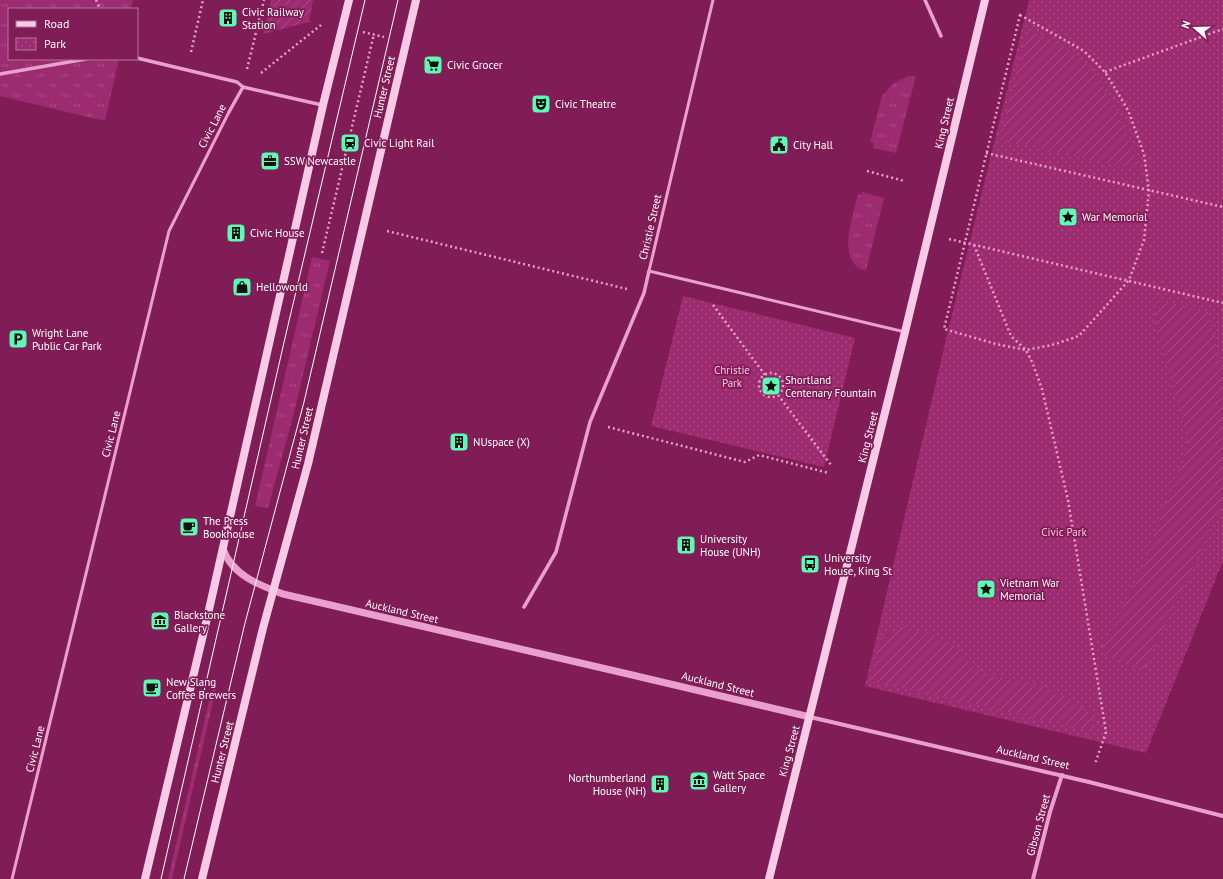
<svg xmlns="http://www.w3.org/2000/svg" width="1223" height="879" font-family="'PT Sans',sans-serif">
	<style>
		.grass { fill: url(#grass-tufts) }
		.park { fill: url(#park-dots) }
		.garden { fill: url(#garden-furrows) }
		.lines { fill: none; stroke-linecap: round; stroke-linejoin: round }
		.path { stroke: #e9a0cc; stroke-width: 2.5; stroke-dasharray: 2 3; stroke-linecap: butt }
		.service { stroke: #e9a0cc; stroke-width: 3 }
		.pedestrian { stroke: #e9a0cc; stroke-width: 3.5 }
		.minor { stroke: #e9a0cc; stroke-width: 4 }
		.tertiary { stroke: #e9a0cc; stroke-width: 7 }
		.secondary { stroke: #f7cbe5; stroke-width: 8 }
		.tram { stroke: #fff; stroke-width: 1 }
		.labels { text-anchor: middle; stroke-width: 3.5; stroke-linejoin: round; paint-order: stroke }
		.poi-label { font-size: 11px; fill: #fff; stroke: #801c56; text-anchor: start }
		.street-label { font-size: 11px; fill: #fff; stroke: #801c56 }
		.park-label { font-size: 11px; fill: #f7c4e3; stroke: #801c56 }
	</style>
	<defs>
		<pattern id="grass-tufts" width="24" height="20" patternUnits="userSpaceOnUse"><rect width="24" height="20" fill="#9d2b6f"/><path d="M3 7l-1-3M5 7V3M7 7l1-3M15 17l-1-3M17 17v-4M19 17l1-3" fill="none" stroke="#ac4b85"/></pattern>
		<pattern id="park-dots" width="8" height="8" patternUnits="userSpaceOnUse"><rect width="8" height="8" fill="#9d2b6f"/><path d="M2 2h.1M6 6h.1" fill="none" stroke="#ac4b85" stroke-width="1.8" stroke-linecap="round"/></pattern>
		<pattern id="garden-furrows" width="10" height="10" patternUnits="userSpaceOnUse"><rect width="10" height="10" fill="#9d2b6f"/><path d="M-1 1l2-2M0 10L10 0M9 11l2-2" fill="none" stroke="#ac4b85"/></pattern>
	</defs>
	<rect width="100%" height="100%" fill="#801c56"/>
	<g class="grass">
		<polygon points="0,0 133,0 131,9 9,9 9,59 119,59 105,121 0,96"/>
		<polygon points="908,76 916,76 896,153 873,148 874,143 870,142 882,96 894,83"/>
		<path d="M862 192 884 198 866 271C835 263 853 216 858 194L861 195Z"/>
		<polygon points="312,257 330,261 293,417 268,508 255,506"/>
		<polygon points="213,684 217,685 172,879 168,879"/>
	</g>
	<g class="park">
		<polygon points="1029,0 1223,0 1223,561 1146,753 865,686 947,335"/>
		<polygon points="683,296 855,338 824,467 651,426"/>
	</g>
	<g class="garden">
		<polygon points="271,0 313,0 309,22 263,34"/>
		<path d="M1027 28C1046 37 1066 46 1083 60 1093 68 1099 78 1105 89 1122 116 1132 140 1140 171L1000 140Z"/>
		<polygon points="1156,299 1208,312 1223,373 1223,504 1142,673 1100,652 1139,575 1188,446 1170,378 1155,324"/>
		<path d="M901 627C921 629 945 638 960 650 963 653 965 656 968 659 973 665 980 671 987 674 999 679 1014 677 1027 681 1052 687 1073 702 1095 715L1092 731 869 681 880 639 892 631Z"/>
	</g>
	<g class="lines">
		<g class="path">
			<polyline points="96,0 100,9"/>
			<polygon points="1020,15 1084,51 1105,72 1128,110 1144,154 1149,191 1144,240 1129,280 1079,336 1052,345 1026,350 996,344 944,329"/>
			<polyline points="363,32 384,37"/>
			<polyline points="191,52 203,0"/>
			<polyline points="247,69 264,0"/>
			<polyline points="1105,72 1223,29"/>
			<polyline points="261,73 321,25"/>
			<polyline points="986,153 1223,207"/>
			<polyline points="867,171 904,181"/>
			<polyline points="387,231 627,289"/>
			<polyline points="949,239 1223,303"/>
			<polyline points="974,245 1011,336 1026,350 1033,364 1042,389 1068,500 1106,732 1095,764"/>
			<polyline points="322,253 374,34"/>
			<polyline points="713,305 765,375"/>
			<circle cx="771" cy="385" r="12"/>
			<polyline points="778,395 831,465"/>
			<polyline points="608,427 745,462 759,455 829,473"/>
		</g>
		<g class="service">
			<polyline points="713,0 649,271 905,332"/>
			<polyline points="12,879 169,231 229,112"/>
		</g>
		<g class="pedestrian">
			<polyline points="925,0 941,36"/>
			<polyline points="137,58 237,82 243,87"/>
			<polyline points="0,74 86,59"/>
			<polyline points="229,112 243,87 322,105"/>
			<polyline points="524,607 556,552 590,422 644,293 649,271"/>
		</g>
		<g class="minor">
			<polyline points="810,717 1089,782 1223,816"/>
			<polyline points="1033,879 1050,812 1062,775"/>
		</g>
		<path class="tertiary" d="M223 549C232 575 259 585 283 594L628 674 810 717"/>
		<g class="secondary">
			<polyline points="145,879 208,614 323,105 349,0"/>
			<polyline points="202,879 263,628 308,464 416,0"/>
			<polyline points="769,879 905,332 985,0"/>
		</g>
		<g class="tram">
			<polyline points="161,879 285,338 365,0"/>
			<polyline points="184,879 245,623 304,402 398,0"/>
		</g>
	</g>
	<defs>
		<symbol id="building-square" viewBox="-11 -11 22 22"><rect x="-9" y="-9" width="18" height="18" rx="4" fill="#5dfab6" stroke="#801c56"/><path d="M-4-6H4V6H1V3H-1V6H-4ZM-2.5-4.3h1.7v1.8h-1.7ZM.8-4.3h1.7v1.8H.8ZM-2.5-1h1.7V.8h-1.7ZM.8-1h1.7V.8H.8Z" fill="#111"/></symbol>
		<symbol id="supermarket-square" viewBox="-11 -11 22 22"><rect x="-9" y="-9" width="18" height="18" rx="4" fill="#5dfab6" stroke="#801c56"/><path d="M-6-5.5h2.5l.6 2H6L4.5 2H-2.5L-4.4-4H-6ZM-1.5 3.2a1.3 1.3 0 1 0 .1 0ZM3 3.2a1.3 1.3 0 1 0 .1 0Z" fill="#111"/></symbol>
		<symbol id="theatre-square" viewBox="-11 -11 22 22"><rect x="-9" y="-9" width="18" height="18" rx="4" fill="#5dfab6" stroke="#801c56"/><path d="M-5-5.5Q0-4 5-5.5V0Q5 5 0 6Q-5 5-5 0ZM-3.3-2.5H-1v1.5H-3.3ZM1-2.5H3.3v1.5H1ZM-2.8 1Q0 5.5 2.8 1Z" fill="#111"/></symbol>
		<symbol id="station-square" viewBox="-11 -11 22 22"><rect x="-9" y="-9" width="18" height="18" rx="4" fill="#5dfab6" stroke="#801c56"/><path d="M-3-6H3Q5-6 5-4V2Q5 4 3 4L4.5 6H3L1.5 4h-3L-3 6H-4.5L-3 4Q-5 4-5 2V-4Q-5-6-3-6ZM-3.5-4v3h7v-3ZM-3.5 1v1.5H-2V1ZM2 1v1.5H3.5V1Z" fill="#111"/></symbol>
		<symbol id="civic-square" viewBox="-11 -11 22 22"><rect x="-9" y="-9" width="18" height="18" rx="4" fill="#5dfab6" stroke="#801c56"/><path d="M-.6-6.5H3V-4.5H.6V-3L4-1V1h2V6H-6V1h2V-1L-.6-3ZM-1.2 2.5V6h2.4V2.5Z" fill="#111"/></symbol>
		<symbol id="office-square" viewBox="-11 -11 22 22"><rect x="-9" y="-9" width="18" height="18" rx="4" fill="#5dfab6" stroke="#801c56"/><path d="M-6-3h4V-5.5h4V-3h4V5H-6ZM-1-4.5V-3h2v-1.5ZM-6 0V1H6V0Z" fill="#111"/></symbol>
		<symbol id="sight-square" viewBox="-11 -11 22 22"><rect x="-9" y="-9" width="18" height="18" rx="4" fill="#5dfab6" stroke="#801c56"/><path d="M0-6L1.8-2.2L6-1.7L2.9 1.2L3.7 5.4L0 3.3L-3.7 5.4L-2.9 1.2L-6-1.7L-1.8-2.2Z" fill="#111"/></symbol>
		<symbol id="shop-square" viewBox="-11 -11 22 22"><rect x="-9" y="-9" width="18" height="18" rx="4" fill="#5dfab6" stroke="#801c56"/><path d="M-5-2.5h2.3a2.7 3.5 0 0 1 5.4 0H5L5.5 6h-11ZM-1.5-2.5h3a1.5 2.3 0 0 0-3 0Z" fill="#111"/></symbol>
		<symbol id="parking-square" viewBox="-11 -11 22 22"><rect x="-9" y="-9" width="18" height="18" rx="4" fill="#5dfab6" stroke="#801c56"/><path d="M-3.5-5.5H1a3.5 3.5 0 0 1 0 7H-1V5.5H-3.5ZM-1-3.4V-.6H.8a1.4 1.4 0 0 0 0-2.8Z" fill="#111"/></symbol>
		<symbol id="cafe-square" viewBox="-11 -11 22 22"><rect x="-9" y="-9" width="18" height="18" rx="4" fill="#5dfab6" stroke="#801c56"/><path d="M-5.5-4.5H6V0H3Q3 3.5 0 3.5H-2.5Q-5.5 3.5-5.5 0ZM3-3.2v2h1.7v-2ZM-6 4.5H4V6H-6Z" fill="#111"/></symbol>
		<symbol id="bus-square" viewBox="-11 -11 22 22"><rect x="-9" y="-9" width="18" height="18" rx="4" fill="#5dfab6" stroke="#801c56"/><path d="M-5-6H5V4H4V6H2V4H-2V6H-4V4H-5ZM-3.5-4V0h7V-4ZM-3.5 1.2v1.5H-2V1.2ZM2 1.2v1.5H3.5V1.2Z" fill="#111"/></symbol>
		<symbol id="museum-square" viewBox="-11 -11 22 22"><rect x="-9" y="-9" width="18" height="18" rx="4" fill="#5dfab6" stroke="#801c56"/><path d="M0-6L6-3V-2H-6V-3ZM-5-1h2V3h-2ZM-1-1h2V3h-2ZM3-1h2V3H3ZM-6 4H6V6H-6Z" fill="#111"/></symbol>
	</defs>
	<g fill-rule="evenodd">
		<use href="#building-square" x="217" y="7" width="22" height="22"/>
		<use href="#supermarket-square" x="422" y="54" width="22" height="22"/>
		<use href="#theatre-square" x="530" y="93" width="22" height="22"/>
		<use href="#station-square" x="339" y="132" width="22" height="22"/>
		<use href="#civic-square" x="768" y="134" width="22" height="22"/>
		<use href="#office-square" x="259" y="150" width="22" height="22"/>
		<use href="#sight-square" x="1057" y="206" width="22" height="22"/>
		<use href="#building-square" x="225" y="222" width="22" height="22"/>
		<use href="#shop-square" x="231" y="276" width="22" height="22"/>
		<use href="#parking-square" x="7" y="328" width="22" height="22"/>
		<use href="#sight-square" x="760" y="375" width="22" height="22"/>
		<use href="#building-square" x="448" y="431" width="22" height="22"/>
		<use href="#cafe-square" x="178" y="516" width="22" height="22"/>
		<use href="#building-square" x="675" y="534" width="22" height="22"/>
		<use href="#bus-square" x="799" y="553" width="22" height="22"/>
		<use href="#sight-square" x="975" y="578" width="22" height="22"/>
		<use href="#museum-square" x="149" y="610" width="22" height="22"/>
		<use href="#cafe-square" x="141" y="677" width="22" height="22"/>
		<use href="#museum-square" x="688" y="770" width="22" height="22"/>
		<use href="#building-square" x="649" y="773" width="22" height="22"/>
	</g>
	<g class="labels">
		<g class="poi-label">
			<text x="242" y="16">Civic Railway<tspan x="242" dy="13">Station</tspan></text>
			<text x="447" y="69">Civic Grocer</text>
			<text x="555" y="108">Civic Theatre</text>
			<text x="364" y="147">Civic Light Rail</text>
			<text x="793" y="149">City Hall</text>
			<text x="284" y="165">SSW Newcastle</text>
			<text x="1082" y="221">War Memorial</text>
			<text x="250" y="237">Civic House</text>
			<text x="256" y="291">Helloworld</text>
			<text x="32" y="337">Wright Lane<tspan x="32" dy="13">Public Car Park</tspan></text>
			<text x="785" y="384">Shortland<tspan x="785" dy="13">Centenary Fountain</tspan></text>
			<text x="473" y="446">NUspace (X)</text>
			<text x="203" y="525">The Press<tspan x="203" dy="13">Bookhouse</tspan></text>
			<text x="700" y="543">University<tspan x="700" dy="13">House (UNH)</tspan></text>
			<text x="824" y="562">University<tspan x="824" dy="13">House, King St</tspan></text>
			<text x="1000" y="587">Vietnam War<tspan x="1000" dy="13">Memorial</tspan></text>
			<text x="174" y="619">Blackstone<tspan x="174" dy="13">Gallery</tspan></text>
			<text x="166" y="686">New Slang<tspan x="166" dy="13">Coffee Brewers</tspan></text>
			<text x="713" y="779">Watt Space<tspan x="713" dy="13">Gallery</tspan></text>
			<text x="646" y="782" text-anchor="end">Northumberland<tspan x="646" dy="13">House (NH)</tspan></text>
		</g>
		<g class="street-label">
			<text transform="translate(384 87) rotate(-77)" y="4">Hunter Street</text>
			<text transform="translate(944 123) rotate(-77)" y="4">King Street</text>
			<text transform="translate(212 126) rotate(-63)" y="4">Civic Lane</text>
			<text transform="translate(650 227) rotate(-77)" y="4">Christie Street</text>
			<text transform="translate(111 434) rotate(-76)" y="4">Civic Lane</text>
			<text transform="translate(868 437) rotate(-76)" y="4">King Street</text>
			<text transform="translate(302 438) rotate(-77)" y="4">Hunter Street</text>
			<text transform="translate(402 611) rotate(13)" y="4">Auckland Street</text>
			<text transform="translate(718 684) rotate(14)" y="4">Auckland Street</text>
			<text transform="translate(35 749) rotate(-76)" y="4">Civic Lane</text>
			<text transform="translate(789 751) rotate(-75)" y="4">King Street</text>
			<text transform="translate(222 752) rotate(-76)" y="4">Hunter Street</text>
			<text transform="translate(1033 757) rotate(13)" y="4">Auckland Street</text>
			<text transform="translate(1038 825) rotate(-75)" y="4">Gibson Street</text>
		</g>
		<g class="park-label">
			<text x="732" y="374">Christie<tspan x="732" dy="13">Park</tspan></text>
			<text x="1064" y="536">Civic Park</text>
		</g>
	</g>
	<rect x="8" y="8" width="130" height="52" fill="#801c56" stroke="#b3779a"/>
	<rect x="16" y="21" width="20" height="6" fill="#f7cbe5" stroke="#b3779a"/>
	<text x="44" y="28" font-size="12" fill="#ffffff">Road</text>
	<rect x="16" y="38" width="20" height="12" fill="url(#park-dots)" stroke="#b3779a"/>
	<text x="44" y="48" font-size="12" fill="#ffffff">Park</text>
	<g transform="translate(1195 28) rotate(290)" stroke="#801c56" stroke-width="3" paint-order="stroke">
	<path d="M0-3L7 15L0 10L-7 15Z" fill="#ffffff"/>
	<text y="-6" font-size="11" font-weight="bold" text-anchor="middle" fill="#ffffff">N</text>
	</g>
</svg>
